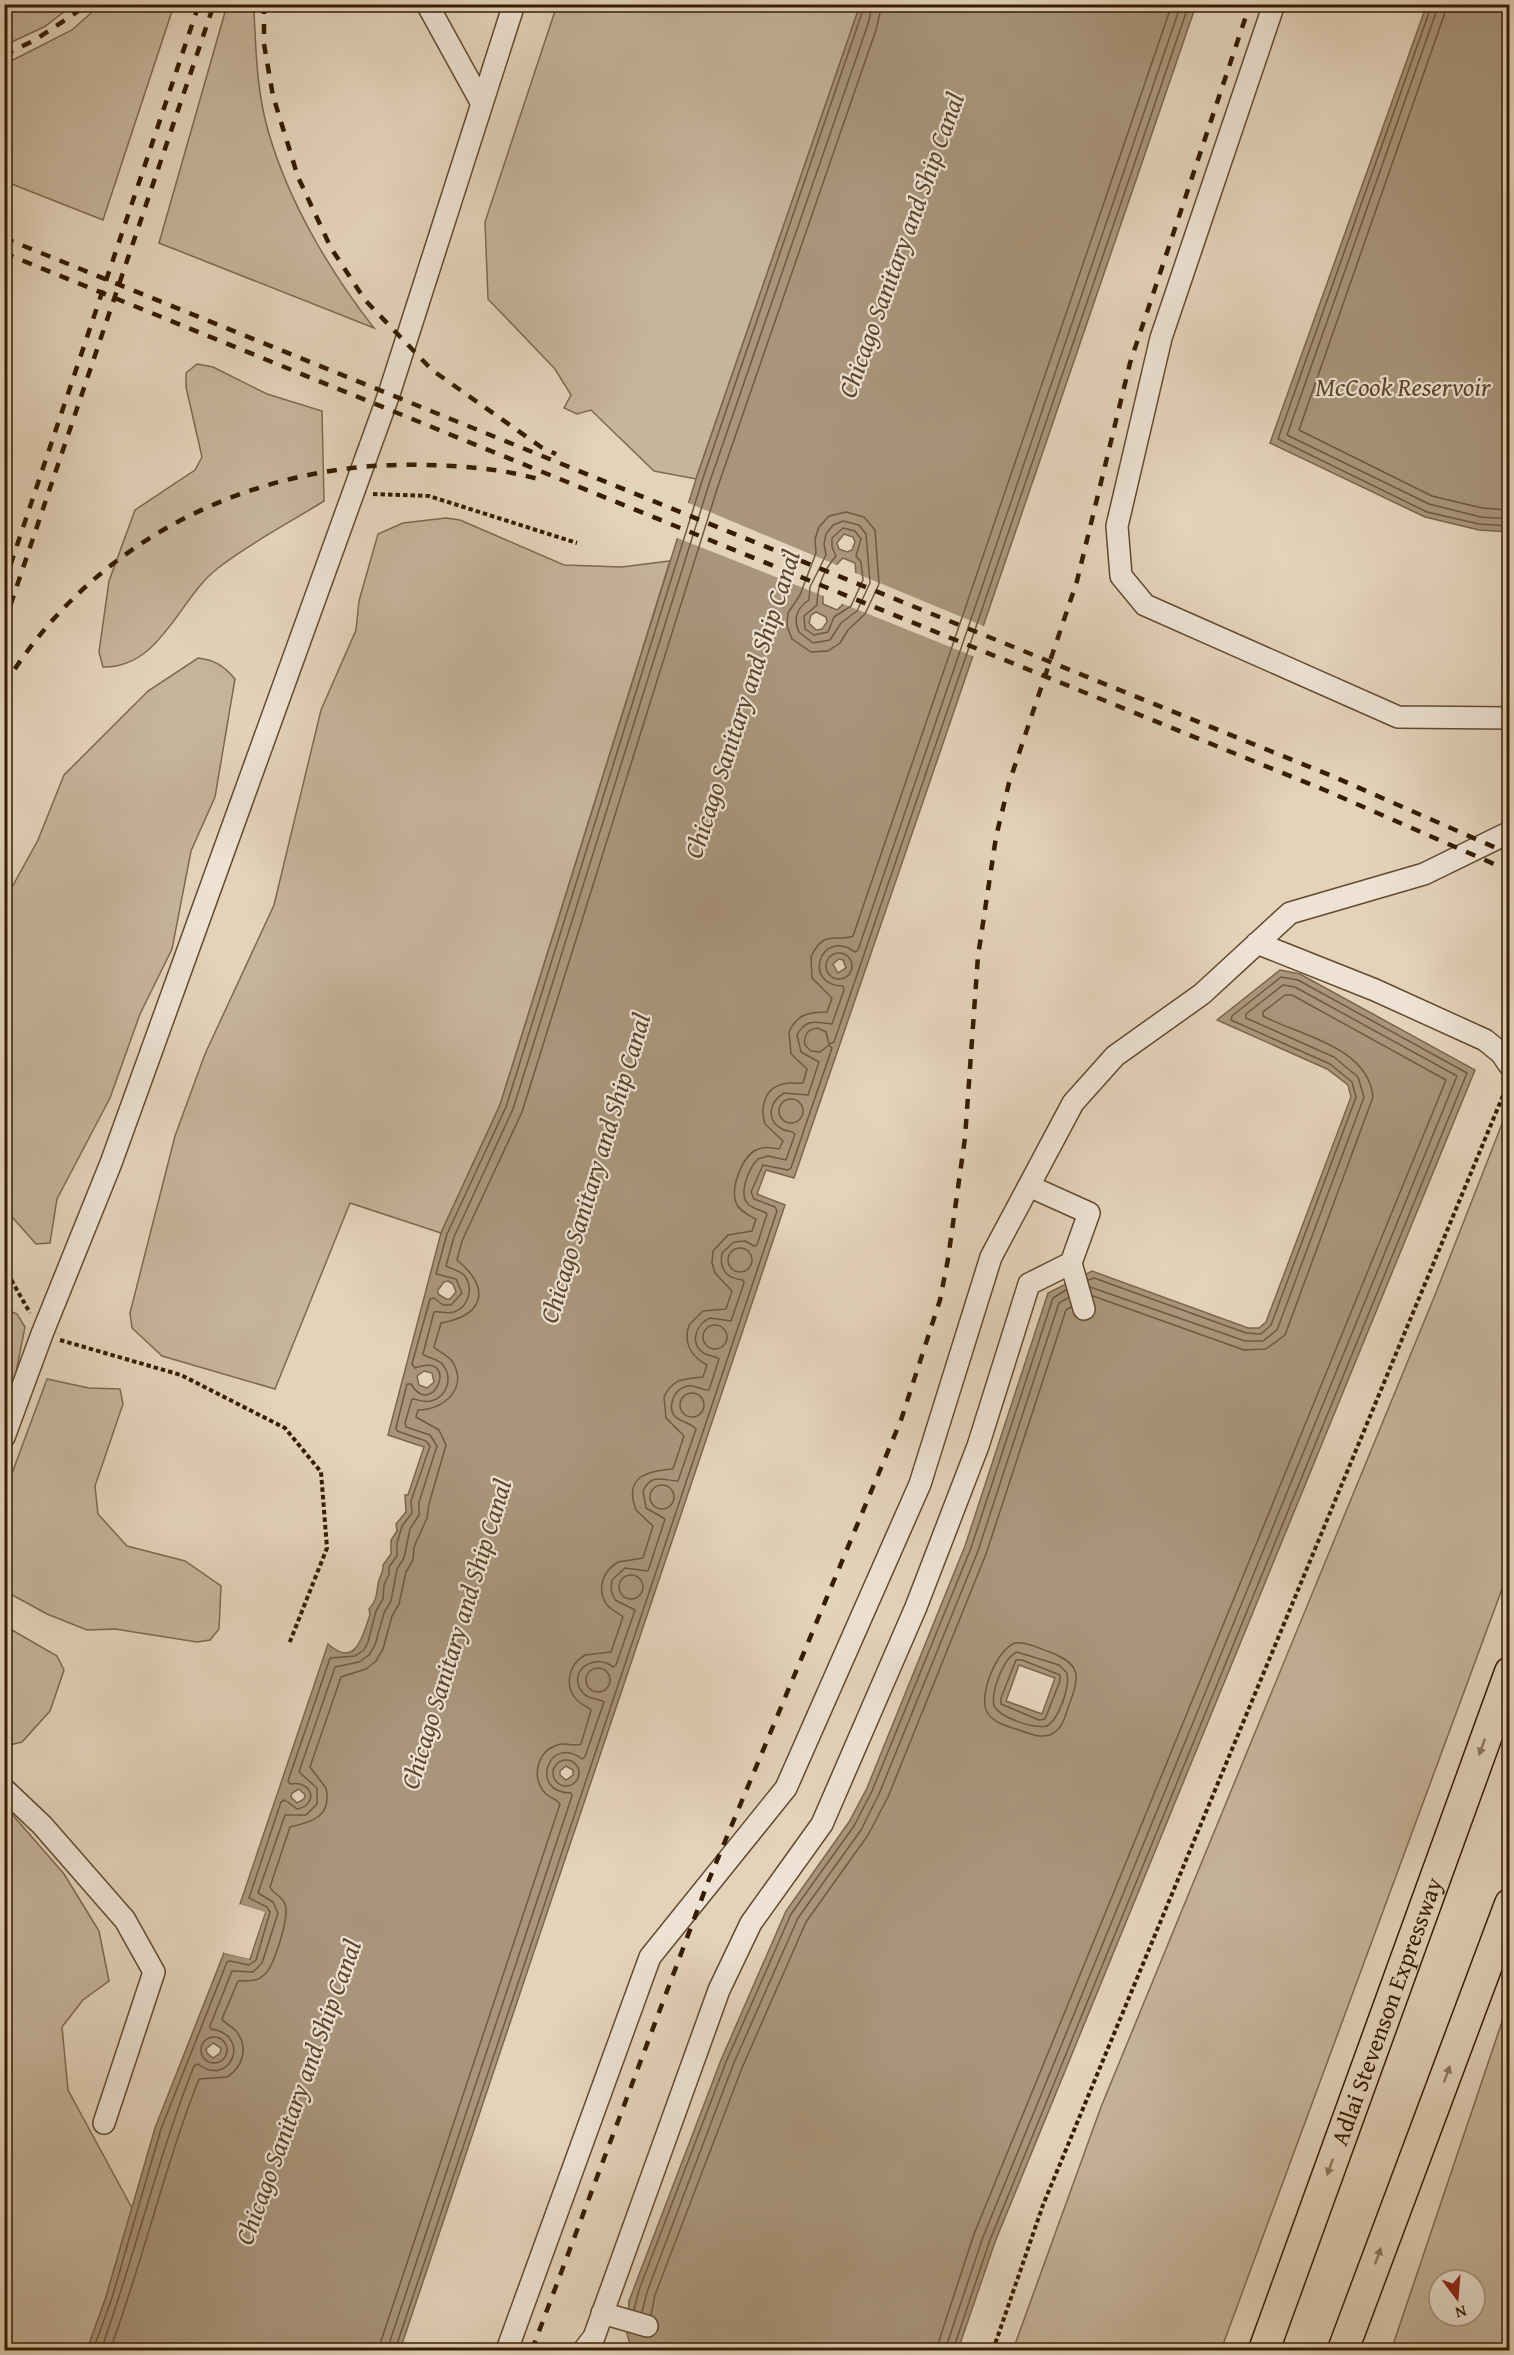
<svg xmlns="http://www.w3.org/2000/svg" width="1514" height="2355" font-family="'Gentium Book Plus',serif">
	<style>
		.green { fill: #c6b49b; stroke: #7e684e; stroke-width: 1.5; fill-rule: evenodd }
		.water { fill: #a9957b; stroke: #7b654a; stroke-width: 1.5; fill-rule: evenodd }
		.pier { fill: #e4d3bb }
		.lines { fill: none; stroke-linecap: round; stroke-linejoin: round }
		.shore { stroke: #70593e; stroke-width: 1.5 }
		.minor-casing { stroke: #624a2f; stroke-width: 24 }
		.highway-casing { stroke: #361d00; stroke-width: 33 }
		.path { stroke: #361d00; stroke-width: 4; stroke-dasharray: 4.5 3; stroke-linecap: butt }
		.minor { stroke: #ede2d3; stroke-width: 21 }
		.highway { stroke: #e4d3bb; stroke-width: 30 }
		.rail { stroke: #361d00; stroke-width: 4.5; stroke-dasharray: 10 10; stroke-linecap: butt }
		.oneway { fill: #8d785e }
		.labels { text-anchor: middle; stroke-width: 4.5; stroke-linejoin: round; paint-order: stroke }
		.street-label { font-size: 24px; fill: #361d00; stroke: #ede2d3 }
		.water-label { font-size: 26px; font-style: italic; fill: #5e472b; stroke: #ede2d3 }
	</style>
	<rect width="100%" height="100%" fill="#e4d3bb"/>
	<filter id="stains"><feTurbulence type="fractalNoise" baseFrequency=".00333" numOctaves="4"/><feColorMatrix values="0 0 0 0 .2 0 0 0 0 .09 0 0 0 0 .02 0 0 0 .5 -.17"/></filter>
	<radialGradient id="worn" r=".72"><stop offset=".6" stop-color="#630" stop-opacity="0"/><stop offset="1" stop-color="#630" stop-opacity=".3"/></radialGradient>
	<g class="green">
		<polygon points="4,5 5,4 73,5 44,27 5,45"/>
		<polygon points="100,5 174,5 103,220 4,181 5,64 72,30"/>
		<path d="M227 5H240L254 12C256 53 257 94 269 134 289 202 330 272 374 328L159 243Z"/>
		<polygon points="557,5 860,5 696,479 654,471 591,410 577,414 564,408 571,395 555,369 488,299 485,222"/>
		<path d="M197 364 213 367 267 394 322 411 324 501C289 523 250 543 218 568 179 598 161 668 103 667L99 652 109 581 135 510 195 470 202 457 186 387V373Z"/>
		<polygon points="446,518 460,520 564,565 622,567 670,561 500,1105 441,1233 350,1203 275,1389 162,1356 132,1328 130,1313 175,1136 205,1054 274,905 321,710 356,630 359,601 378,534 403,523"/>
		<path d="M198 658C215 660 224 666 235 679L215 797 191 851 172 949 140 1014 110 1098 57 1199 50 1243 36 1244 5 1209V900L38 840 64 775 148 691Z"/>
		<polygon points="1509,1106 1509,1570 1221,2350 1013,2350 1101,2107 1435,1295"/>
		<polygon points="5,1309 17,1314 25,1327 11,1398 5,1412"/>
		<polygon points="47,1379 89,1388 120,1389 123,1404 95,1486 98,1514 127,1546 185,1561 221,1586 219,1629 210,1640 197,1642 115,1629 87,1630 47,1614 5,1591 5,1492"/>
		<polygon points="5,1626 57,1656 64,1670 50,1711 22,1742 5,1746"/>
		<polygon points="4,1805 64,1874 99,1931 109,1981 83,2000 62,2027 68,2090 132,2208 106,2297 87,2350 5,2350"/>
		<path d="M1509 2001V2350H1391L1395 2339ZM1439 2280H1475V2316H1439Z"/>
	</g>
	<g class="water">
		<polygon points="1427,4 1509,5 1509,532 1479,530 1425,517 1270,443"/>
		<path d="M860 5H1196L794 1178 766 1170 757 1194 785 1205 400 2350H87L106 2297 155 2128 224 1953 250 1959 265 1913 240 1904 328 1644C357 1670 363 1633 370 1615L369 1609C377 1600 376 1596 378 1585 378 1577 384 1574 383 1565L391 1554V1540L397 1531 396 1524 406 1512 405 1495H408L424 1447 388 1435 441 1233 500 1105 696 479ZM844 534 853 537 855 542 852 550 847 552 839 549 837 543ZM843 558 855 563C858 582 851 598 837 610L823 604C822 586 830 570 843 558ZM816 612 826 617 827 622 822 629 816 630 809 623 811 615ZM839 959 843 960 846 968 838 973 833 964ZM448 1281 453 1284 456 1292 450 1299H446L438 1294V1290L444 1282ZM424 1371 432 1373 434 1382 427 1388 419 1385 417 1376ZM566 1766 573 1770V1775L566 1780 560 1775V1771ZM299 1789 305 1795 304 1799 297 1803 291 1797 292 1793ZM213 2043 221 2048 220 2053 213 2058 207 2053 206 2049Z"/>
		<path d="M1280 970 1300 974 1475 1070 995 2242 958 2350H632L627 2334 629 2301 721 2060 786 1911 849 1822 867 1788 965 1546 1048 1293 1092 1271 1248 1328H1259L1266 1322 1351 1097 1348 1085 1327 1069 1217 1020ZM1019 1665 1055 1678 1042 1714 1006 1701Z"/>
	</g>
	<g class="pier">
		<polygon points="686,502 839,566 826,597 675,537"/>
		<polygon points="853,572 986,627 975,657 841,603 854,577"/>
		<polygon points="240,1904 265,1912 249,1959 224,1953 225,1950 247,1956 261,1914 239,1907"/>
	</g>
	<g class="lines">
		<g class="shore">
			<polyline points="1432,4 1278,439 1427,512 1479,524 1510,526"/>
			<polyline points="1439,4 1287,435 1429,504 1481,517 1510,519"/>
			<polyline points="1448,4 1299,430 1432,496 1482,508 1510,510"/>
			<polygon points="846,512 864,517 875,530 879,584 865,614 848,630 840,643 828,651 811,652 792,639 787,626 788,613 800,595 816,553 815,539 819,527 829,516"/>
			<path d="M843 521 859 525 866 534 870 583 857 611 841 623 830 640 813 643 799 632C793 619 797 608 809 600L810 587 826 555 824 544 826 534 833 525Z"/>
			<path d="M843 528 855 531 861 539 856 556 861 562 863 580 851 606 834 617 828 632 814 635 805 629 804 616 817 605C817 586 824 570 836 556L832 547V538Z"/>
			<circle cx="839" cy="966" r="13"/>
			<circle cx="791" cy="1111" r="12"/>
			<circle cx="740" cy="1260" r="12"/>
			<circle cx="715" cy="1337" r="12"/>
			<circle cx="692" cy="1405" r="12"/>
			<circle cx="662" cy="1497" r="12"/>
			<circle cx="631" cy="1587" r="12"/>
			<path d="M1015 1643C1026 1642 1037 1647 1047 1651 1083 1664 1080 1676 1068 1708 1064 1720 1062 1729 1050 1735 1039 1738 1030 1734 1019 1730 1007 1726 993 1723 987 1712 978 1695 997 1649 1015 1643Z"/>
			<path d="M1017 1652 1059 1665 1067 1673C1070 1687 1059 1719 1047 1726 1033 1729 1001 1718 994 1706 991 1692 1003 1658 1017 1652Z"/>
			<polygon points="1016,1660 1022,1660 1060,1675 1060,1681 1045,1719 1039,1720 1001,1704 1001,1698"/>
			<circle cx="598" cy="1680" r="12"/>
			<circle cx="566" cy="1773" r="13"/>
			<circle cx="214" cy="2050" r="13"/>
			<polyline points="634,2310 639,2290 726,2062 791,1914 854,1826 872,1791 971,1548 1053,1298 1066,1290"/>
			<polyline points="642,2312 647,2292 733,2065 798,1918 861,1830 879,1794 978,1551 1059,1303 1068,1298"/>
			<polyline points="651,2315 655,2295 742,2068 806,1922 868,1835 888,1797 986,1554 1066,1310 1071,1307"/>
			<path d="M93 2350 112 2298 161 2129 227 1962 230 1961 249 1965 256 1960 270 1912 267 1907 249 1898 281 1802 285 1800 297 1809C319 1805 313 1780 290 1784L288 1781 330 1658 355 1656 364 1650 368 1642 376 1611 383 1599 384 1585 389 1574V1567L397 1556V1543L402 1526 412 1513 411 1501 430 1446 426 1441 397 1431 396 1428 407 1384H411C433 1421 461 1351 415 1368L412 1364 430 1299 434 1298 443 1305H451L462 1293 456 1279 436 1274 447 1234 506 1107 702 481 865 4"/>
			<path d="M101 2350C135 2256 157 2159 194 2066L198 2064C230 2089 253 2035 211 2029L210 2026 232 1971 253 1972 262 1963 278 1913 273 1902 258 1893 285 1815H306L317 1804V1788L299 1772 335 1667 359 1662 369 1655 375 1645 384 1613 391 1601 397 1569 404 1558 410 1529 419 1515V1502L437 1446 430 1435 406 1427 405 1423 412 1399C417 1399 424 1403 431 1401 447 1397 453 1378 443 1365 438 1358 428 1359 423 1354L434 1312C440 1311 447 1314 454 1312 469 1307 474 1287 464 1275 459 1270 451 1269 446 1266L454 1237 513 1109 709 484 867 27 873 4"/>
			<path d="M110 2350C143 2261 164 2168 199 2079L227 2077C243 2067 249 2047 236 2031 232 2026 225 2024 222 2019L238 1981C247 1980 256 1983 264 1975 274 1967 290 1916 285 1904 282 1896 273 1894 270 1887L290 1827C312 1822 332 1817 326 1788L310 1767 341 1677 366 1669 376 1661 383 1649 392 1616 399 1604 406 1572 413 1560 414 1547 427 1518 429 1504 446 1445 439 1430 416 1417 418 1410C444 1410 469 1388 452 1361 447 1355 439 1352 434 1347L441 1323C485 1315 491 1288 457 1260L462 1241 522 1112 718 486 876 30 882 4"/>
			<path d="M378 2350 560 1804C557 1799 550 1798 545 1793 531 1777 537 1752 557 1745 565 1742 574 1747 581 1744L591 1710C588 1707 583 1705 579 1702 563 1688 568 1665 585 1655L611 1652 623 1617C618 1613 612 1610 607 1605 596 1589 603 1571 618 1562L643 1558 653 1526 636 1510C623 1476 648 1471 673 1469L684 1436 666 1418 664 1397C673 1377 686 1379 703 1377L707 1365C691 1356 683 1344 689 1325L703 1311 726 1309 732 1291 715 1273 712 1263 713 1251 728 1235 752 1231 756 1219C749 1215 742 1213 737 1205 729 1190 742 1157 756 1150 764 1146 771 1148 779 1149L783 1141 765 1124C760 1108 764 1088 783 1084 790 1082 797 1084 803 1083L807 1069 791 1054 789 1032C797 1014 809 1012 827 1012L832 998 812 978 811 957C824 928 836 943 853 936L1172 4"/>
			<path d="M387 2350 572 1796 571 1793C528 1793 549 1733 582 1759L585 1757 604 1702C598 1698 589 1700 583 1693 566 1674 592 1651 613 1667L616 1665 635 1610 615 1600 611 1590 612 1580 625 1568 648 1571 665 1519 646 1508 643 1491C652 1472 664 1481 678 1481L696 1429C689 1420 665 1422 673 1399 675 1393 680 1388 687 1386 695 1384 702 1391 709 1390L719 1359C715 1356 710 1356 705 1354 689 1345 695 1324 710 1318L731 1321 744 1283 743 1280C727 1279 719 1269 722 1253L734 1242 745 1241 754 1246 757 1245 767 1214C762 1210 754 1209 749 1205 737 1195 749 1168 758 1159L768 1156 786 1160 795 1134C791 1130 788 1132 782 1129 765 1120 770 1101 784 1093L808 1095 819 1062 801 1052 797 1035C807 1017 817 1023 832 1024L844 990 843 986C802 986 820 927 855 952L858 950 1181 4"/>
			<path d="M395 2350 777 1211 775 1207 754 1199 751 1192 763 1165 788 1170 791 1168 832 1048 829 1045 820 1052 811 1051 805 1045C803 1035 808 1029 818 1028L826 1032 829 1044 834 1042 1189 4"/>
			<path d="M936 2350 974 2234 1446 1080 1292 995H1285L1263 1012V1016C1300 1036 1368 1046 1373 1097L1285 1335 1266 1349 1244 1350 1093 1296"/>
			<polyline points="945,2350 983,2237 1457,1076 1295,987 1283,985 1246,1014 1246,1018 1334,1057 1358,1077 1364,1097 1277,1330 1263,1341 1245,1341 1090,1287"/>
			<polyline points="953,2350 990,2240 1467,1073 1298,980 1281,977 1232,1016 1231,1020 1330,1064 1352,1082 1356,1097 1271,1325 1261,1334 1246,1333 1094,1278 1088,1280"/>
		</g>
		<defs>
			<g id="minor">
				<polyline points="427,4 481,102"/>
				<polyline points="1274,4 1161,338 1117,526 1121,576 1145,605 1398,717 1510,718"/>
				<polyline points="1257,943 1375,990 1485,1040 1501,1053 1510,1066"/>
				<polyline points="1071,1263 1084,1309"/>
				<polyline points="4,1437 42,1334 111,1163 389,394 514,4"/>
				<polyline points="4,1789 42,1825 125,1920 154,1972 104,2123"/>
				<polyline points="602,2313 647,2326"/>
				<polyline points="507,2350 650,1957 786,1788 920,1484 991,1257 1073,1103 1115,1056 1202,994 1290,913 1424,874 1510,832"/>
				<polyline points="584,2350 594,2337 719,1990 751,1923 822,1824 916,1607 978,1446 1029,1284 1071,1263 1089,1213 1029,1186"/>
			</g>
			<g id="highway">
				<path id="s1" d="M1264 2350 1510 1672"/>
				<polyline points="1343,2350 1510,1904"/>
			</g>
		</defs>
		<use href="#minor" class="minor-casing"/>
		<use href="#highway" class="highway-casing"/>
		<g class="path">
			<polyline points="373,494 429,496 577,543"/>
			<polyline points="4,1267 30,1313"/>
			<polyline points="60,1340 181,1375 285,1428 321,1472 327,1548 289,1644"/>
			<polyline points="993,2350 1043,2205 1507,1086"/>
		</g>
		<use href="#minor" class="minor"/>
		<use href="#highway" class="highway"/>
		<g class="rail">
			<polyline points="264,4 264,44 273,96 298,177 331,248 365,300 432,370 541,447 556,454"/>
			<polyline points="4,55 35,40 89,4"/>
			<polyline points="4,238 1332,776 1510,854"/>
			<polyline points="4,253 1327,791 1510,871"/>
			<polyline points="4,584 199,4"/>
			<polyline points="4,624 214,4"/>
			<path d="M4 686C93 539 255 460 425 465 465 466 506 469 545 481"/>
			<polyline points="532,2350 708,1882 901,1420 940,1300 948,1259 965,1138 978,956 996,837 1009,783 1077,581 1130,363 1250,4"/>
		</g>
	</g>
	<defs><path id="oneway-solid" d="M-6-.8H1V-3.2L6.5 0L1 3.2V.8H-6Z" transform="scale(1.5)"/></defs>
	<g class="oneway">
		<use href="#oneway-solid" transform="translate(1482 1747) rotate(110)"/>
		<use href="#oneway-solid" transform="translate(1447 2074) rotate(-70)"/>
		<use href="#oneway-solid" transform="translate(1330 2167) rotate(110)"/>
		<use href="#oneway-solid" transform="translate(1378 2256) rotate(-70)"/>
	</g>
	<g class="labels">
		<g class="street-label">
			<text dy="8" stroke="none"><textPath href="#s1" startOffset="360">Adlai Stevenson Expressway</textPath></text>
		</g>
		<g class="water-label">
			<text transform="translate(901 245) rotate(-70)" y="9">Chicago Sanitary and Ship Canal</text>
			<text x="1403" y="396">McCook Reservoir</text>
			<text transform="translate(742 704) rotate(-72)" y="9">Chicago Sanitary and Ship Canal</text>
			<text transform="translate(595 1168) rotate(-73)" y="9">Chicago Sanitary and Ship Canal</text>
			<text transform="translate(456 1634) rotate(-73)" y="9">Chicago Sanitary and Ship Canal</text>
			<text transform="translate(298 2092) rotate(-70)" y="9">Chicago Sanitary and Ship Canal</text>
		</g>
	</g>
	<rect width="1514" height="2355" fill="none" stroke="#e4d3bb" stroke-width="24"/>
	<rect x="6" y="6" width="1502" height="2343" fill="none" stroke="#361d00" stroke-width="3"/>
	<rect x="12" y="12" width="1490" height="2331" fill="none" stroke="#361d00" stroke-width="1.5"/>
	<g transform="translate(1457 2298) rotate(164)"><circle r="28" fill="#ede2d3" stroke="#a4937f" stroke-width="1.5"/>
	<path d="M0-4.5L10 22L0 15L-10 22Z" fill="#8f2418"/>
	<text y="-9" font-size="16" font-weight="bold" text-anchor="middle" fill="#361d00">N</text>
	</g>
	<rect width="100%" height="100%" filter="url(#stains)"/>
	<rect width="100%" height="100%" fill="url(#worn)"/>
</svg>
